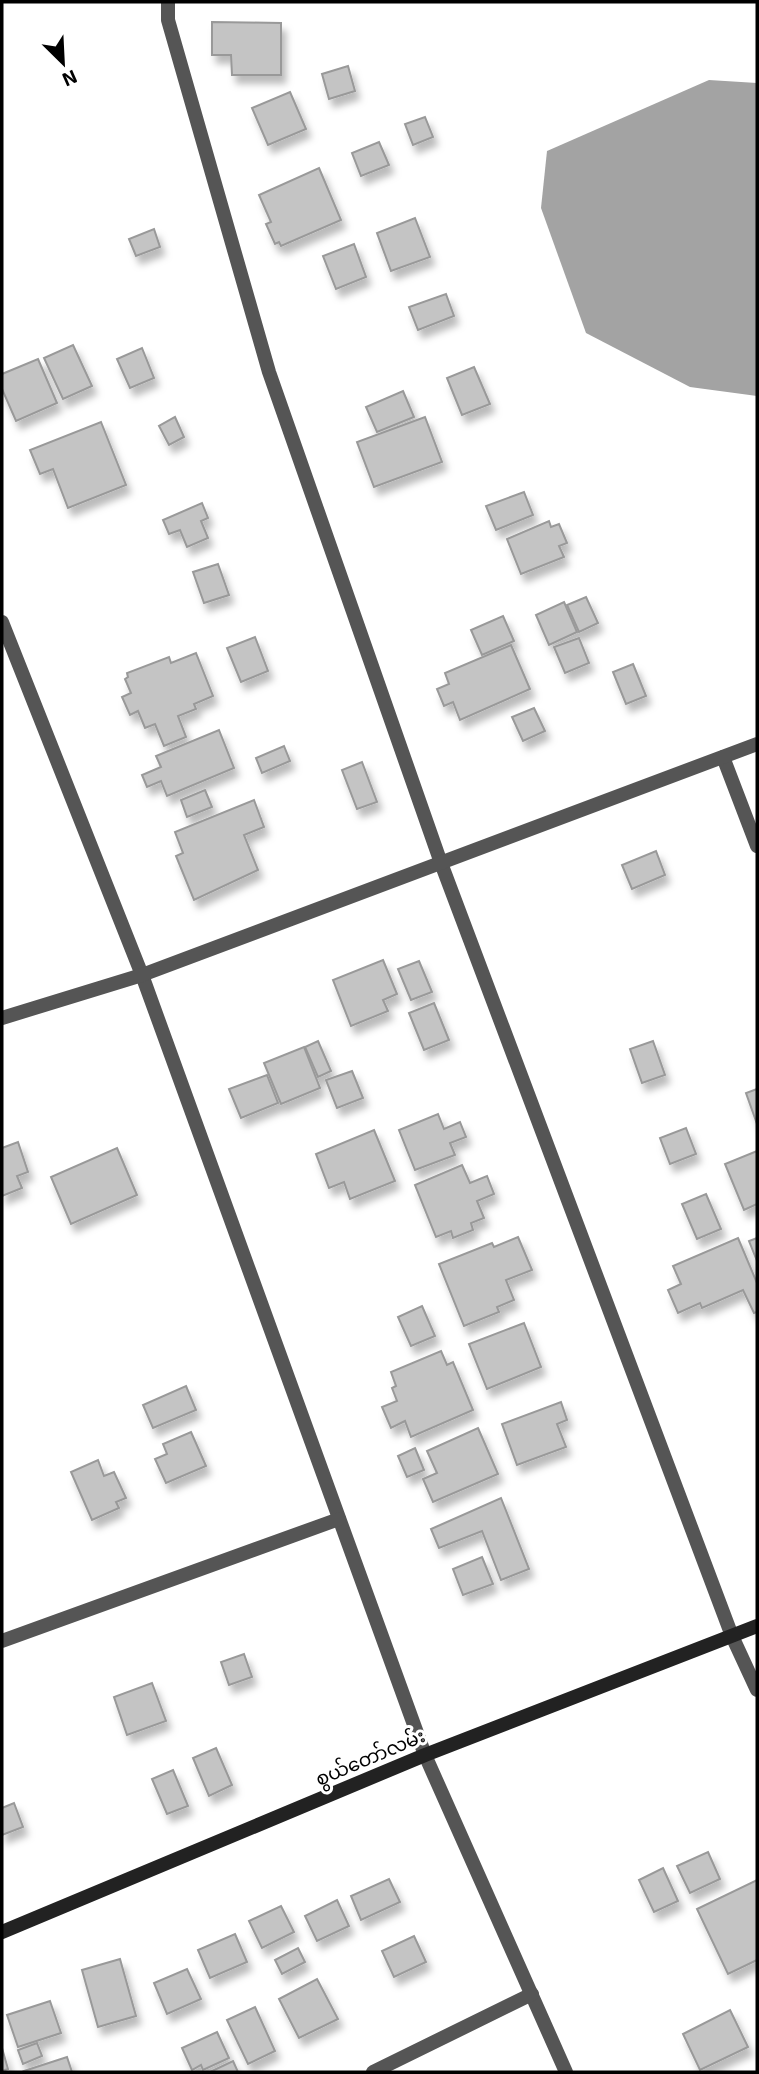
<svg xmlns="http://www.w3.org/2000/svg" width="759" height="2074" font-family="'Exo 2','Noto Sans Myanmar',sans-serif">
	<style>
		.water { fill: #a3a3a3 }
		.building { fill: #c4c4c4; stroke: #999; stroke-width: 2; filter: url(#shadow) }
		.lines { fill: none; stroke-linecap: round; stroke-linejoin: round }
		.street { stroke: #555; stroke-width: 14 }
		.secondary { stroke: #222; stroke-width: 14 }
		.labels { text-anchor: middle; stroke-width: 6; stroke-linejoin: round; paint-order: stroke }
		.street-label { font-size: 19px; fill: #000; stroke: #fff }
	</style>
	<defs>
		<filter id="shadow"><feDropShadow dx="4.5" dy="8" stdDeviation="3.5" flood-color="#0004"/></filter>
	</defs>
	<rect width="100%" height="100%" fill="#fff"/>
	<polygon class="water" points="709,80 757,83 757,396 690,387 586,333 541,208 547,151"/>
	<g class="building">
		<polygon points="212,22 281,23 281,75 232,75 231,55 212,55"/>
		<polygon points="348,66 355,91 329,99 322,74"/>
		<polygon points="290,92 306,129 268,145 252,108"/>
		<polygon points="425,117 433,137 413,145 405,124"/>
		<polygon points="379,142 389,165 361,176 352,153"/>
		<polygon points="319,168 341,220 281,246 279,242 275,244 266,224 271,222 259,195"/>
		<polygon points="415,218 430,257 391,271 377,233"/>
		<polygon points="154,229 160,247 136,256 129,239"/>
		<polygon points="354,244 366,277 336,289 323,256"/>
		<polygon points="446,294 454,316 418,330 409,307"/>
		<polygon points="73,345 92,386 63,399 44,358"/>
		<polygon points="142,348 154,378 130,388 117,359"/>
		<polygon points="38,359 57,403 16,421 2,389 2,374"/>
		<polygon points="474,367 490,404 462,415 447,378"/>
		<polygon points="403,391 414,417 377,432 366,407"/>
		<polygon points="175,417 184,437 169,445 159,426"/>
		<polygon points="425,417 442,462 374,487 357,442"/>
		<polygon points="101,422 126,485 68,508 53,469 40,474 30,450"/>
		<polygon points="524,492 533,515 496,530 486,506"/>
		<polygon points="202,503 208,518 201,521 208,538 187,547 180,530 169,534 163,520"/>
		<polygon points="549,521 551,527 559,524 567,543 559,546 564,557 521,574 507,539"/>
		<polygon points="218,564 229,595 204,603 193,572"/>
		<polygon points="586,597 598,623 579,632 567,605"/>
		<polygon points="564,602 577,632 549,645 536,615"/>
		<polygon points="503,616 514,641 482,655 471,630"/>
		<polygon points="255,637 268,671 241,682 227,648"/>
		<polygon points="579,638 589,663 565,673 554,647"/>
		<polygon points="511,645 530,689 460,720 453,702 444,706 437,689 449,684 445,673"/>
		<polygon points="196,653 213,696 194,704 196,709 178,716 186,737 164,746 155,724 145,728 138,711 130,715 122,697 131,693 125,679 128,677 127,673 169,657 171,663"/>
		<polygon points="633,664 646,696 626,704 613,672"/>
		<polygon points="534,708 545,731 523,741 512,717"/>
		<polygon points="219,730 234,768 167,796 161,781 147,787 142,775 161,767 156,756"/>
		<polygon points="284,746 290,761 262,773 256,758"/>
		<polygon points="362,762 377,802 357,809 342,770"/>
		<polygon points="205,790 212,807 187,817 181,800"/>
		<polygon points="254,800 264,827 244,835 258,870 194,900 176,856 183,853 175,832"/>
		<polygon points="656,851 665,875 632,889 622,865"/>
		<polygon points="383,960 397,994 383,1000 388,1011 351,1026 333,980"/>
		<polygon points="419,961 432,992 411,1000 398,969"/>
		<polygon points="434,1003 449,1040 424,1050 409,1013"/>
		<polygon points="318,1041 331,1071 318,1077 305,1047"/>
		<polygon points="653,1041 665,1075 642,1083 630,1049"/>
		<polygon points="304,1047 320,1088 281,1104 264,1063"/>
		<polygon points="352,1071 363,1098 337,1108 326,1080"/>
		<polygon points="267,1075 278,1103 241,1118 229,1089"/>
		<polygon points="757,1089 757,1124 746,1093"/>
		<polygon points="438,1114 444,1129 460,1122 466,1137 450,1143 455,1155 415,1170 399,1130"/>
		<polygon points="686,1128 696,1154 670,1164 660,1138"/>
		<polygon points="374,1130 395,1181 350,1199 344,1182 329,1188 316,1154"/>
		<polygon points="18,1142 28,1172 17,1176 22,1188 2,1196 2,1148"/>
		<polygon points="117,1148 137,1195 71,1224 51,1177"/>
		<polygon points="757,1151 757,1204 744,1210 725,1164"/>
		<polygon points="462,1165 470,1183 487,1176 494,1194 477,1201 484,1218 471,1223 473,1230 453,1238 451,1231 436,1237 415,1185"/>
		<polygon points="706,1194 721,1229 697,1239 682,1204"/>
		<polygon points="518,1237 532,1270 506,1280 514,1300 497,1307 499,1312 464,1326 439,1264 492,1243 494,1247"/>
		<polygon points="738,1238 757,1283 757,1312 754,1313 743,1290 702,1308 700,1303 678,1313 668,1290 681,1284 673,1266"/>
		<polygon points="757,1238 757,1261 749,1241"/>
		<polygon points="422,1306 435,1336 411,1346 398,1317"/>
		<polygon points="524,1323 541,1367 487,1389 469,1344"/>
		<polygon points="441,1351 447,1365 453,1362 473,1410 411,1437 405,1421 391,1428 382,1407 397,1401 392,1388 396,1386 391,1372"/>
		<polygon points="186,1386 196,1410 153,1428 143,1405"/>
		<polygon points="561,1402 567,1420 557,1424 566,1447 517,1465 502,1424"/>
		<polygon points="478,1428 498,1474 433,1502 423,1479 437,1473 427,1451"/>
		<polygon points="191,1432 206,1466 166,1483 155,1459 167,1454 163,1444"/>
		<polygon points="415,1448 424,1470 407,1477 398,1456"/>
		<polygon points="98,1460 104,1476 114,1472 126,1498 116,1502 119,1508 92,1520 71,1472"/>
		<polygon points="501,1498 529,1569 501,1580 482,1531 439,1548 431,1529"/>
		<polygon points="482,1557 493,1584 463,1595 453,1569"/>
		<polygon points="244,1654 252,1677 229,1685 221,1662"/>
		<polygon points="152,1683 166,1721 127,1735 114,1697"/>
		<polygon points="216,1748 232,1785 209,1796 193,1758"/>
		<polygon points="173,1770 188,1806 167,1814 152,1779"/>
		<polygon points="14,1803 23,1827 2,1835 2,1808"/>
		<polygon points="708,1852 720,1879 690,1893 677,1866"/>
		<polygon points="663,1868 678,1901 654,1912 639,1880"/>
		<polygon points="389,1879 400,1902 361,1920 351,1896"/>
		<polygon points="757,1880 757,1960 728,1974 697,1909"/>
		<polygon points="337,1900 349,1926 317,1941 305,1916"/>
		<polygon points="281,1906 294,1932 262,1948 249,1921"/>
		<polygon points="235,1934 247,1962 210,1978 198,1950"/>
		<polygon points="414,1936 426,1962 394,1977 382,1951"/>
		<polygon points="298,1948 305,1962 282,1974 275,1960"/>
		<polygon points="120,1959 136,2016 98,2027 82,1970"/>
		<polygon points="187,1969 201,1999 167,2014 154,1983"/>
		<polygon points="317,1979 338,2019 299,2038 279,1999"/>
		<polygon points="50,2001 61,2033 18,2047 7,2015"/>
		<polygon points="255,2007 275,2051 248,2064 227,2020"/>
		<polygon points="730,2010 748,2047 700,2070 683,2034"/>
		<polygon points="217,2032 229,2058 203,2070 201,2065 192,2070 182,2048"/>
		<polygon points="37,2043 42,2056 23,2064 18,2050"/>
		<polygon points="2,2048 8,2069 2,2071"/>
		<polygon points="67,2057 72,2072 25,2072 24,2071"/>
		<polygon points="233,2061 238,2072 210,2072"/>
	</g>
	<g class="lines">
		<g class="street">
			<polyline points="168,2 168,20 269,372 441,863 732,1636 757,1690"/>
			<polyline points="2,622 142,975 425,1755 566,2072"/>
			<polyline points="723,757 757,846"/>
			<polyline points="2,1018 142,975 757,744"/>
			<polyline points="2,1641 339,1519"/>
			<polyline points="373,2072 532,1994"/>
		</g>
		<polyline class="secondary" points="2,1932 425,1755 757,1626"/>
	</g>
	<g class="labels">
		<g class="street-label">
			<text transform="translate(370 1757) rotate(-23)" y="7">စွယ်တော်လမ်း</text>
		</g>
	</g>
	<rect width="759" height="2074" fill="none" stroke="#000000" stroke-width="7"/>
	<g transform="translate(63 63) rotate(156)" stroke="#ffffff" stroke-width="5" paint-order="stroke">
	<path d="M0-5L12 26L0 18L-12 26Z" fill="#000000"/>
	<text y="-10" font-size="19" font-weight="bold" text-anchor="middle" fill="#000000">N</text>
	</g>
</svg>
